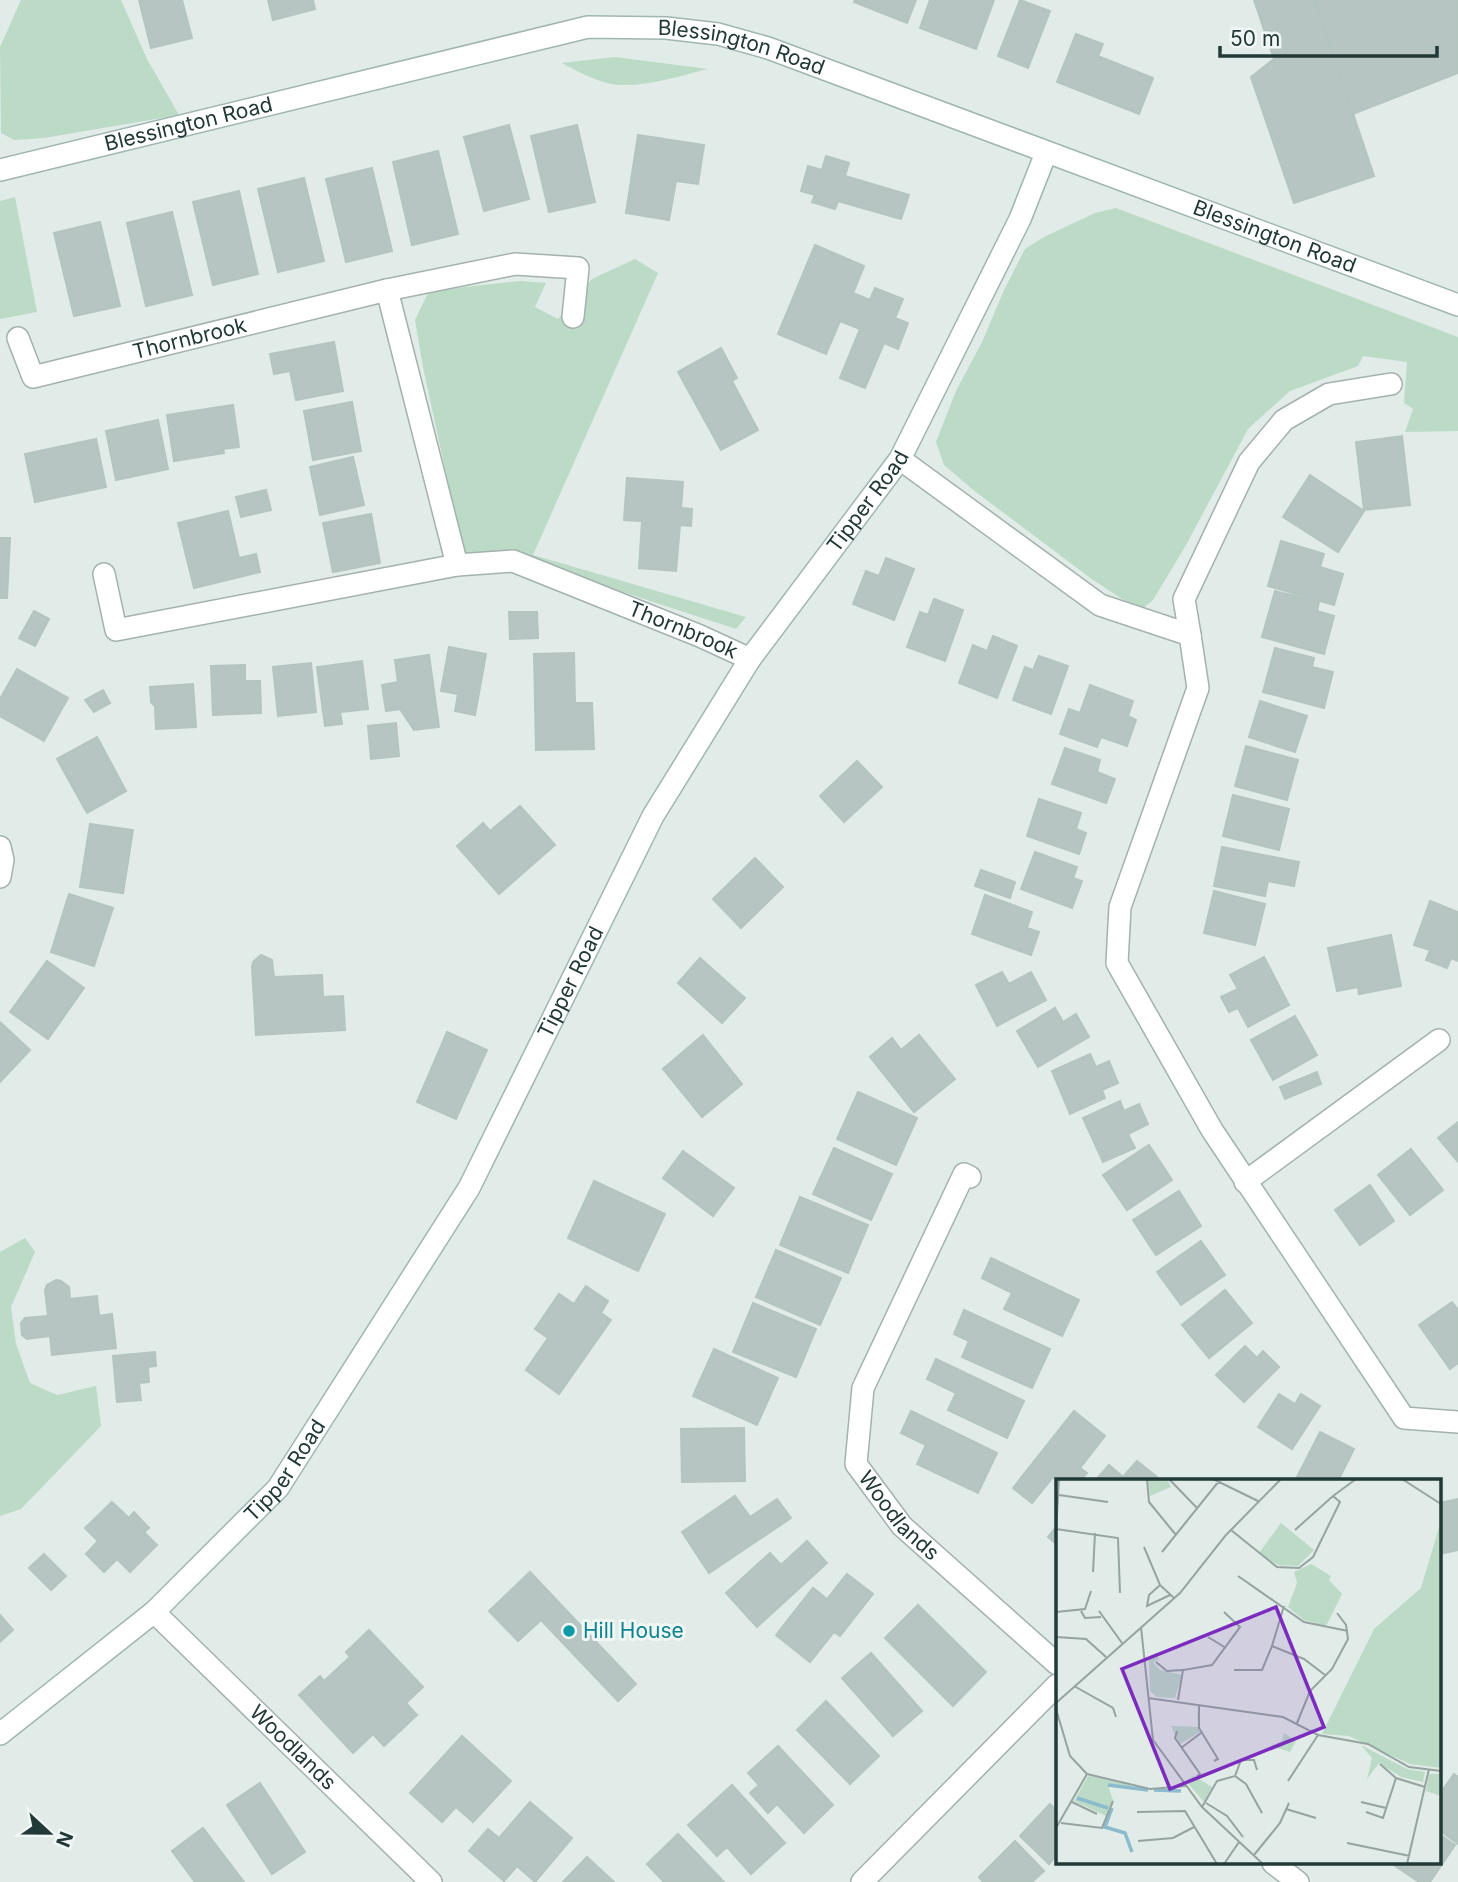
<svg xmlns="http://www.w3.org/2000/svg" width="1458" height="1882" font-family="Inter,sans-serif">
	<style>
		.green { fill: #bbdbc7 }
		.building { fill: #b6c5c1; stroke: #b4c4bf; stroke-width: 2 }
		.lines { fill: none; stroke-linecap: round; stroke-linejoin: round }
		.street-casing { stroke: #a4b2af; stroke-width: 24 }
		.secondary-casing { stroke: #a0b6b1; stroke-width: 24 }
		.street { stroke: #fff; stroke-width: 21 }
		.secondary { stroke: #fff; stroke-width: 21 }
		.culture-dot { fill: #0f9aa8; stroke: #f1f7f5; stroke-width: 2.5 }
		.labels { text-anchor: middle; stroke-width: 6; stroke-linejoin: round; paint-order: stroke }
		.street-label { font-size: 21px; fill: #223a37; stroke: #f1f7f5 }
		.culture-label { font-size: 21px; fill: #0d838f; stroke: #f1f7f5; text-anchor: start }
		.inset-river { fill: none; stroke: #8cbbcd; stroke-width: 3.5 }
		.inset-road { fill: none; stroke: #95a4a1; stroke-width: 2 }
		.view { fill: #7b2cbf; fill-opacity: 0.15; stroke: #7b2cbf; stroke-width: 3.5 }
		.inset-edge { fill: none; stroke: #223a37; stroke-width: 3.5 }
	</style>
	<rect width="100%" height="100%" fill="#e1ebe7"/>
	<g class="green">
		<polygon points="21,0 121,0 147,59 179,115 44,138 14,140 1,133 0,47"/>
		<path d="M615 57 708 69C680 76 649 86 620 85 600 84 579 72 562 63Z"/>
		<polygon points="15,197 37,312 0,319 0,201"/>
		<polygon points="1116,208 1458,337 1458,431 1405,432 1413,409 1404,403 1407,362 1363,356 1358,366 1290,391 1248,429 1186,545 1153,600 1143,608 1122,599 1093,580 972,489 944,465 936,442 956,391 982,342 1005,288 1025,249 1044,237 1095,213"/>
		<polygon points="635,259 658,273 533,555 746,617 736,629 509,555 464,557 423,367 415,320 429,291 520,281 546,283 535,307 558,319 592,279"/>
		<polygon points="25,1238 35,1252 11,1307 16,1344 30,1383 57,1395 96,1386 101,1426 21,1509 0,1516 0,1252"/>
	</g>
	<g class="building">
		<polygon points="139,0 182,0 192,38 151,48"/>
		<polygon points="268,0 313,0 315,9 273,20"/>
		<polygon points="855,0 916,0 907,23 854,2"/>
		<polygon points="930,0 994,0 976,49 920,28"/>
		<polygon points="1020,0 1050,11 1028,68 998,56"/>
		<polygon points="1254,0 1315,0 1374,176 1294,203 1251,77 1274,59"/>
		<polygon points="1315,0 1458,0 1458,73 1353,114"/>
		<polygon points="1076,34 1103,44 1098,56 1153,78 1139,114 1057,82"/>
		<polygon points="509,125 529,199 484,211 464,137"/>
		<polygon points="577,125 595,202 549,212 531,136"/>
		<polygon points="638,135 704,145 698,184 676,181 669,220 626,213"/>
		<polygon points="438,151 458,234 412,245 393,162"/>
		<polygon points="826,156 849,163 845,176 909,195 901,219 838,201 835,209 812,202 815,195 801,191 808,166 822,170"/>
		<polygon points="372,168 392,251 346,262 326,179"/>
		<polygon points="304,178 324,261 278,272 258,189"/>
		<polygon points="239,191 258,274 213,285 193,202"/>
		<polygon points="172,212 192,295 146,306 127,223"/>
		<polygon points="100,222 120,306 74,316 54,233"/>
		<polygon points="815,245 864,266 853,293 870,300 875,288 903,299 895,318 908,323 898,349 884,343 865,388 840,378 860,329 840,321 826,354 778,334"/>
		<polygon points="334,342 343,391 296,400 290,371 274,374 270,354"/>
		<polygon points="721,348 737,378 732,381 758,430 721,450 678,372"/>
		<polygon points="352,402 361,451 313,460 304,411"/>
		<polygon points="233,405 239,447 223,449 224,453 174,461 167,415"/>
		<polygon points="158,420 168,469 116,480 106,431"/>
		<polygon points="1402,436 1410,505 1364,510 1356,442"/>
		<polygon points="96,439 106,487 35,502 25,454"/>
		<polygon points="353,457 364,505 320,515 310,467"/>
		<polygon points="1310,475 1364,511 1338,552 1283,517"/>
		<polygon points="627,478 683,482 681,508 692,509 691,526 680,525 676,571 639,568 642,521 624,520"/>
		<polygon points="266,490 271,510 241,517 236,497"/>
		<polygon points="228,511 239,558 256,554 260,572 194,588 178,523"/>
		<polygon points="371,514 380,563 333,572 323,523"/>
		<polygon points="0,538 10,538 7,598 0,598"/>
		<polygon points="1281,541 1324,554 1320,567 1343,574 1334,605 1268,586"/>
		<polygon points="886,558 914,569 894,620 853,604 866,571 879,576"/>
		<polygon points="1275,591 1319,602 1317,611 1334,616 1324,654 1262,637"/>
		<polygon points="934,599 963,610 945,661 907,647 920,612 928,615"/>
		<polygon points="34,611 49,619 35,646 19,638"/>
		<polygon points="509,612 537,612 538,638 510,639"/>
		<polygon points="993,636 1017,646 997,698 959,683 973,645 987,651"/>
		<polygon points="449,647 486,654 475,715 455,711 458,694 441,691"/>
		<polygon points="1275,648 1314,658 1312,667 1333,672 1324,708 1263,692"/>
		<polygon points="574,653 575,703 592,703 594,749 536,750 534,654"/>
		<polygon points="429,655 439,727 414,730 400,709 386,711 382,685 398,682 395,660"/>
		<polygon points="1039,656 1068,666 1051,714 1013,700 1025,667 1033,670"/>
		<polygon points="362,661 368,709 340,712 342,724 325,726 317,667"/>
		<polygon points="311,663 316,712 278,716 273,667"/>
		<polygon points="245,665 245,681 260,681 261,713 213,715 211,666"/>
		<polygon points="17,669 68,698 44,741 0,716 0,699"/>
		<polygon points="193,684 196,727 156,729 155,706 151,702 150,687"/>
		<polygon points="1090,685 1133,701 1128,716 1136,720 1127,746 1101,737 1097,747 1060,734 1069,709 1080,713"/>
		<polygon points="103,690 110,703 94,712 85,700"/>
		<polygon points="1260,701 1307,716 1295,752 1249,737"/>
		<polygon points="396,723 399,756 371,759 368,726"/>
		<polygon points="97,737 126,791 87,813 57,759"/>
		<polygon points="1246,746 1298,760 1287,800 1235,786"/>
		<polygon points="1065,748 1100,760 1097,772 1115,779 1106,803 1052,784"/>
		<polygon points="857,761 882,787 844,822 820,796"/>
		<polygon points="1233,795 1289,809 1279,850 1223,836"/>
		<polygon points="1039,799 1081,813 1076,829 1086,833 1079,854 1027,836"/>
		<polygon points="520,806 555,845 499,894 457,846 483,823 490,831"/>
		<polygon points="90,824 133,830 123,893 80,887"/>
		<polygon points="1222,847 1299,862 1294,886 1268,881 1265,896 1214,886"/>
		<polygon points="1035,852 1077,867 1073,878 1082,881 1072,908 1021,889"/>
		<polygon points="755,858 783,887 741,928 713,899"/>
		<polygon points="981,870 1015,882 1010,898 975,886"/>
		<polygon points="1214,891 1265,904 1255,945 1204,933"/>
		<polygon points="69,894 113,908 94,966 51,952"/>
		<polygon points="985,895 1032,912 1027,928 1039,932 1031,955 972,934"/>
		<polygon points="1430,901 1458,912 1458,961 1451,958 1447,968 1426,960 1430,950 1414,945"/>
		<polygon points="1391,935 1401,986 1359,994 1358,987 1337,991 1328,948"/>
		<polygon points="261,955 272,960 274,977 322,975 323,997 343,996 345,1030 256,1035 252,967 253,962"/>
		<polygon points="1264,957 1289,1005 1248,1027 1238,1008 1229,1012 1221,997 1238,989 1230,975"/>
		<polygon points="700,958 745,998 722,1023 678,983"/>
		<polygon points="47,961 84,988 48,1039 10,1012"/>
		<polygon points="1002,972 1009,984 1031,972 1046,1000 997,1026 976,985"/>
		<polygon points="1055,1008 1063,1022 1076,1014 1089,1037 1038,1067 1017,1031"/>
		<polygon points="1295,1016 1317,1055 1273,1080 1251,1040"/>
		<polygon points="0,1022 30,1050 0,1082"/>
		<polygon points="447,1032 487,1050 456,1119 417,1102"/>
		<polygon points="703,1035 742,1084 702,1117 663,1069"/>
		<polygon points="919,1035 955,1079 914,1112 870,1057 892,1038 901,1050"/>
		<polygon points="1090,1054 1096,1067 1109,1061 1118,1083 1102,1090 1105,1098 1070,1114 1052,1071"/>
		<polygon points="1317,1072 1321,1084 1285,1099 1280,1087"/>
		<polygon points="858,1092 917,1118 896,1165 837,1139"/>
		<polygon points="1120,1101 1124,1111 1139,1104 1148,1124 1128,1134 1135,1148 1103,1162 1083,1118"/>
		<polygon points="1458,1122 1458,1162 1438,1138"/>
		<polygon points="1149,1145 1172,1180 1127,1210 1103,1175"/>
		<polygon points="834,1148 892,1174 871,1220 813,1194"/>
		<polygon points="1411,1149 1443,1190 1410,1215 1378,1175"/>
		<polygon points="683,1151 734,1188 713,1216 663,1178"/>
		<polygon points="594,1181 665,1214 638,1271 568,1238"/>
		<polygon points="1370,1185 1394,1221 1360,1245 1335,1210"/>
		<polygon points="1179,1191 1201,1226 1156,1255 1133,1220"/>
		<polygon points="800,1197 868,1225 848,1273 780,1245"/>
		<polygon points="1201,1241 1225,1275 1181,1305 1157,1272"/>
		<polygon points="776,1250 841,1278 820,1325 756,1297"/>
		<polygon points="991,1258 1079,1300 1062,1336 1004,1309 1012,1293 982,1278"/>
		<polygon points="56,1280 61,1281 69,1287 70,1299 97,1296 99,1316 112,1314 116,1348 52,1355 50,1336 27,1339 22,1335 21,1323 25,1318 48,1316 45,1290 47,1285"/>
		<polygon points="586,1286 608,1301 601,1313 611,1320 559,1394 526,1370 548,1338 535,1329 559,1294 574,1304"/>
		<polygon points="1225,1290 1252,1323 1209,1358 1182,1325"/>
		<polygon points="1452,1302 1458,1310 1458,1363 1450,1369 1419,1325"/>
		<polygon points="753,1303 816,1329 796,1377 733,1352"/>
		<polygon points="964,1310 1050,1349 1032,1388 962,1357 969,1341 954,1334"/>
		<polygon points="1245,1346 1257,1358 1263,1351 1279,1367 1244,1402 1216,1375"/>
		<polygon points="714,1349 778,1378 757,1425 693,1396"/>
		<polygon points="155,1352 156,1366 148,1367 149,1382 139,1383 141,1400 117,1402 113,1356"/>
		<polygon points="936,1359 1024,1401 1007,1438 948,1410 956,1393 927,1379"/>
		<polygon points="1279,1394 1295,1404 1301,1394 1320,1406 1292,1449 1258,1427"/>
		<polygon points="911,1411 997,1453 978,1493 917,1464 926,1445 901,1433"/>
		<polygon points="1074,1411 1105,1436 1080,1468 1087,1473 1080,1481 1058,1481 1053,1477 1032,1503 1013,1488"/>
		<polygon points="744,1428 745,1481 682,1482 681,1429"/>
		<polygon points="1320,1432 1354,1449 1338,1481 1301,1481 1296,1479"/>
		<polygon points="1137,1461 1157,1477 1154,1481 1095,1481 1109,1465 1123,1477"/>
		<polygon points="735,1496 750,1517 777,1499 791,1518 709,1573 682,1532"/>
		<polygon points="1458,1499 1458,1550 1439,1554 1439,1503"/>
		<polygon points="112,1502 129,1518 134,1512 149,1528 144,1532 157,1545 130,1572 117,1559 104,1572 86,1554 98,1541 85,1528"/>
		<polygon points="1057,1526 1057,1545 1048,1537"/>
		<polygon points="807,1541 827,1563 757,1627 726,1593 770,1553 781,1565"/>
		<polygon points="44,1554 66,1576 51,1590 29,1568"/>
		<polygon points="530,1572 636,1684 618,1701 541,1620 518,1641 489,1611"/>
		<polygon points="847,1574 873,1594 840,1636 834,1632 810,1662 776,1635 813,1588 827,1599"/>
		<polygon points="918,1605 986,1672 953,1706 885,1638"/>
		<polygon points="0,1615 13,1630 0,1642"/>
		<polygon points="369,1630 423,1687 406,1703 417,1715 384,1746 373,1734 353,1753 299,1695 320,1676 324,1681 350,1657 346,1652"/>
		<polygon points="871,1653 922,1711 893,1736 842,1678"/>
		<polygon points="826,1701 879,1756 850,1784 797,1730"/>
		<polygon points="462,1736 511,1781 473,1822 456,1807 442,1822 410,1793"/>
		<polygon points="778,1746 833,1805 804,1833 777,1804 768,1813 750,1793 759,1785 748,1773"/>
		<polygon points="1454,1774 1458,1777 1458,1844 1439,1830 1439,1795"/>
		<polygon points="260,1783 305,1852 272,1874 227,1805"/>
		<polygon points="732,1785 785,1843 751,1874 727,1847 717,1856 688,1825"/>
		<polygon points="530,1802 572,1838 535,1882 517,1866 504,1881 469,1851 488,1829 499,1838"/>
		<polygon points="1050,1804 1057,1811 1057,1855 1049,1864 1020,1836"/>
		<polygon points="203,1828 244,1882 195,1882 172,1851"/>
		<polygon points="678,1834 724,1882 664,1882 647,1864"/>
		<polygon points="1439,1834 1455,1845 1430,1882 1419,1882 1391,1863 1439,1863"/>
		<polygon points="1015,1841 1044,1871 1032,1882 983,1882 979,1877"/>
		<polygon points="587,1857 614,1882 563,1882"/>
	</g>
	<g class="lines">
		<defs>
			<g id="street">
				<polyline points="387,290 457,565"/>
				<path id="s1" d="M18 338 33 377 387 290 515 264 578 268 573 317"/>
				<polyline points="900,459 1100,605 1190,635 1198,688 1120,907 1117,963 1212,1130 1404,1418 1458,1422"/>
				<path id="s2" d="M104 574 116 630 457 565 513 561 700 636 750 659"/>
				<polyline points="1190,635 1184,599 1249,462 1284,420 1329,394 1391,384"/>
				<polyline points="0,847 3,860 0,877"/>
				<path id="s3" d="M970 1177 964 1174 863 1388 856 1464 902 1526 1057 1664"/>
				<polyline points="1245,1182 1439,1040"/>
				<path id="s4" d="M154 1612 431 1882"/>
				<polyline points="1273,1863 1298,1882"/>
				<polyline points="862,1882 1057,1685"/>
			</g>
			<g id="secondary">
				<path id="s5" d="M0 170 588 27 666 28 718 34 768 48 1458 305"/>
				<path id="s6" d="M0 1734 154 1612 278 1488 469 1188 653 816 750 659 900 459 1020 219 1046 153"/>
			</g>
		</defs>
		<use href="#street" class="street-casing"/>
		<use href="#secondary" class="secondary-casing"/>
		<use href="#street" class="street"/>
		<use href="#secondary" class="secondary"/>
	</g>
	<circle class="culture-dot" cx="569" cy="1631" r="7"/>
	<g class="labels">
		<g class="street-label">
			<text dy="7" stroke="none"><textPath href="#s5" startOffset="761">Blessington Road</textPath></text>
			<text dy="7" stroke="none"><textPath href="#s5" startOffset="194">Blessington Road</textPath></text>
			<text dy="7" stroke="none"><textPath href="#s5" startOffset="1328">Blessington Road</textPath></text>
			<text dy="7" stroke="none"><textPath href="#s1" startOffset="203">Thornbrook</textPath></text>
			<text dy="7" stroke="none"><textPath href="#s6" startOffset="1524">Tipper Road</textPath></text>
			<text dy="7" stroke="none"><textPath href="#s2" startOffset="644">Thornbrook</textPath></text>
			<text dy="7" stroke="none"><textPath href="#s6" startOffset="957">Tipper Road</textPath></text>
			<text dy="7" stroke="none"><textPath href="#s6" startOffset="390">Tipper Road</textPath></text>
			<text dy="7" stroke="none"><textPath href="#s3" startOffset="387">Woodlands</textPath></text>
			<text dy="7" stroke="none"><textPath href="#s4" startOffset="194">Woodlands</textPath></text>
		</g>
		<g class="culture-label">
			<text x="583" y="1638">Hill House</text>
		</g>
	</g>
	<g transform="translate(1056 1479)">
		<rect width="385" height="385" fill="#e1ebe7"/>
		<path d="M92 0H111L115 8 94 17ZM385 42V289L354 285 293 257 266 255 318 150 365 109ZM225 44 258 71 242 87 222 86 203 74ZM255 85 275 97 273 101 286 115 270 147 248 141 232 128 241 104 238 93ZM100 174 103 180 97 183 104 191 126 196 119 219 101 218 94 212 93 178ZM141 229 144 253 124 265 115 247 142 248ZM228 254 240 262 234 273 215 267 226 262ZM305 266 351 290 369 293 367 303 345 298 323 284 311 300 316 279ZM373 295H385V317L370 312ZM32 297 74 304 75 310 52 306 57 321 50 337 18 322ZM138 297 156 308 148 323 130 302Z" fill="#bbdbc7"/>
		<path class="inset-river" d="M52 306 92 311M98 311 125 312M21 319 52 329M56 329 49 348 69 354 76 373"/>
		<path class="inset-road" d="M91 0 93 23 120 56M113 0 141 29M157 0 202 22M346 0 385 25M3 16 52 23M277 17 300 0M0 50 62 59 64 114M175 51 221 88 243 89 257 78 284 23 277 17 239 51M0 53 3 0M88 68 104 106 118 119M106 73 163 2M37 93 39 54M182 97 248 143 292 152M104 106 93 116 91 127 114 116M25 132 29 139 45 138M43 132 66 164M0 133 29 130 35 112M85 148 97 261 146 328 207 385M0 158 30 160 50 178M152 158 170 169M216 167 228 127M100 183 111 192 127 191M178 191H206L216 167 248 180 269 196M18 207 57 229 60 238M92 219 227 238 262 256 312 265 353 288 385 292M122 221 127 191 156 186 184 148 168 133M0 224 124 114 170 56 225 0M143 227V249L162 280 158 282M0 230 14 277 31 295 94 310 130 307M241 244 254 212 276 190 292 160 290 146 281 134M121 252 119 259 144 295 141 297M125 269 145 254M324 285 340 299 369 308M179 297 185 281H198L201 291M232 302 262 256M16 323 41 335M305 323 330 329M150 324 171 337 187 358M146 328 161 302 179 297 190 305 206 334M230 330 260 339M81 333 129 332 161 385M310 333 327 339 340 299M5 344 46 349 57 322M0 349 31 295M82 362 117 359 138 348M291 364 354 377M198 376 224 344 233 324M168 385 183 363M351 385 373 290"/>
		<path class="view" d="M220 128 268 248 114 310 66 190Z"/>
		<rect width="385" height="385" class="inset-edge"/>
	</g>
	<g transform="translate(49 1833) rotate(112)" stroke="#f1f7f5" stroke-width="5" paint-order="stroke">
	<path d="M0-5L12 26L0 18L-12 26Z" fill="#223a37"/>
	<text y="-10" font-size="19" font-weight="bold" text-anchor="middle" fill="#223a37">N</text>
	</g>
	<path d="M1220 46v10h217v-10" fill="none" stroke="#223a37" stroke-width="3.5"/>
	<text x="1230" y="46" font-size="21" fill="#223a37" stroke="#f1f7f5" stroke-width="5" paint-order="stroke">50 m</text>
</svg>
